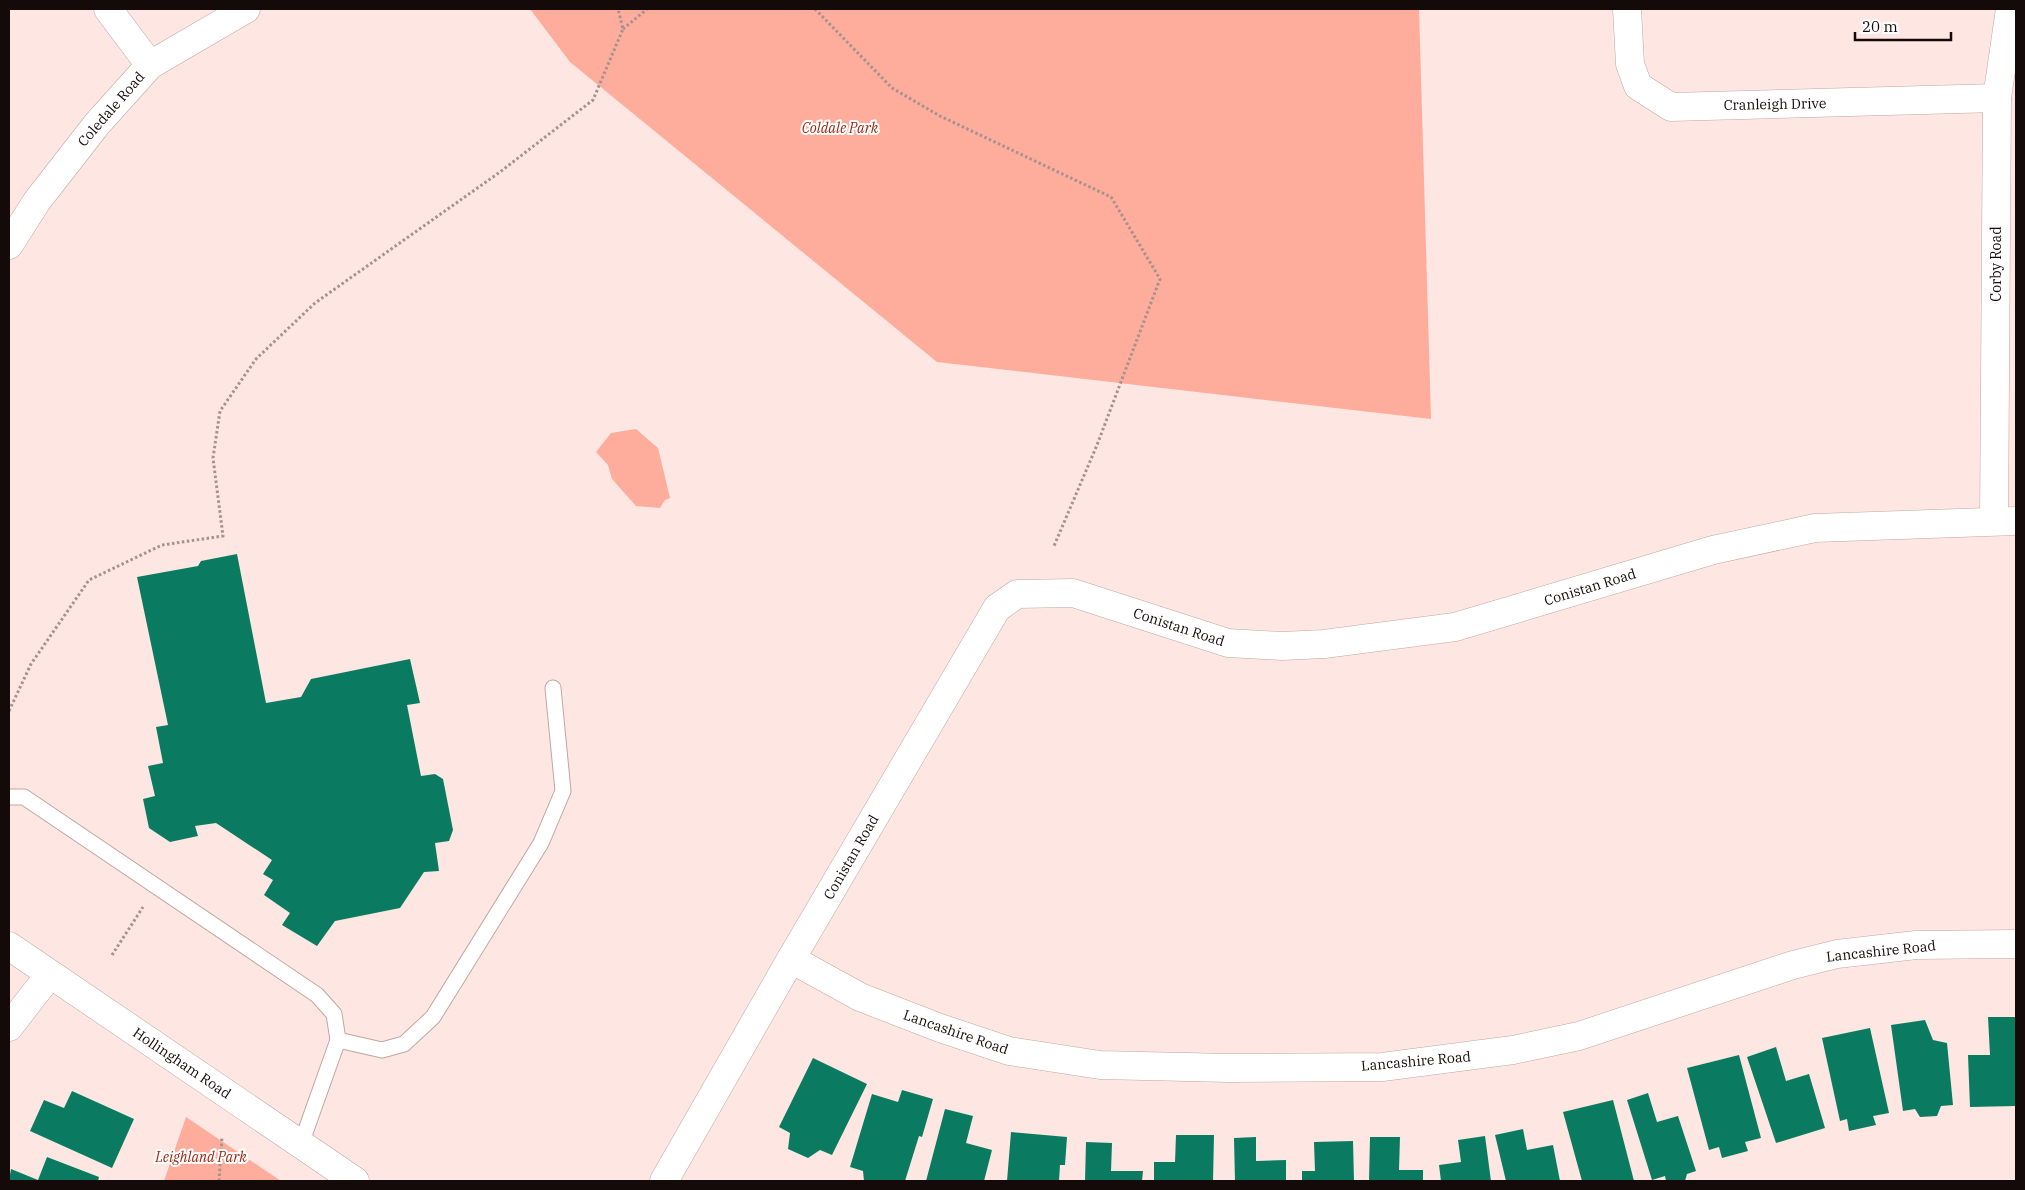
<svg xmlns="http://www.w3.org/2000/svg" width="2025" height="1190" font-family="'IBM Plex Serif',serif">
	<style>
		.green { fill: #feac9b }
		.building { fill: #0a7b61 }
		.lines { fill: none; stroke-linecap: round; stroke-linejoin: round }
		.lane-casing { stroke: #c0a6a0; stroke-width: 17 }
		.street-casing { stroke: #c0a6a0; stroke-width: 29 }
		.secondary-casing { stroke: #c0a6a0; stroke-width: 29 }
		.path { stroke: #a4928f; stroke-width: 3; stroke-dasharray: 2.5 2.5; stroke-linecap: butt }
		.lane { stroke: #fff; stroke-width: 15 }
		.street { stroke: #fff; stroke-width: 28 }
		.secondary { stroke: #fff; stroke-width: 28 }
		.labels { text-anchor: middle; stroke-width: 4; stroke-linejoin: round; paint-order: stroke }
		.street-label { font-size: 14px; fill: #130a09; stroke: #fff }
		.park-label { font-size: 14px; font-style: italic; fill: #992611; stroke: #fff }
	</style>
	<rect width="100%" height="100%" fill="#fee7e2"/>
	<g class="green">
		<polygon points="530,9 1419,9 1431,419 937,362 570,62"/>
		<polygon points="636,429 658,448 670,498 665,500 660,508 636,506 612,479 608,465 596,452 611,433"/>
		<polygon points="186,1117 281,1181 164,1181"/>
	</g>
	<g class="building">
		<polygon points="237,554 266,703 301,697 311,679 410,659 420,703 407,705 421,776 435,774 443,779 453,830 449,841 435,843 439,871 424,872 400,908 335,921 317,946 282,925 290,913 264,895 273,880 263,874 272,860 216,823 195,826 198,836 170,842 149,828 143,799 155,796 148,766 163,763 156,727 168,725 137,577 198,566 201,561"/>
		<polygon points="1988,1017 2016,1017 2016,1106 1970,1107 1968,1055 1990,1055"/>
		<polygon points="1925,1020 1933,1040 1947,1043 1953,1105 1941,1106 1937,1116 1920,1117 1915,1109 1903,1111 1891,1025"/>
		<polygon points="1870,1028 1889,1113 1873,1116 1876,1125 1849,1131 1847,1119 1840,1121 1822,1038"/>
		<polygon points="1776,1047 1786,1081 1809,1074 1825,1128 1776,1143 1747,1057"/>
		<polygon points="1739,1055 1761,1138 1745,1142 1748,1151 1722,1158 1719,1147 1709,1150 1687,1068"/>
		<polygon points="813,1058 867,1084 832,1155 820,1150 808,1158 788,1149 790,1133 779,1127"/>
		<polygon points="902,1090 933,1099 922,1137 919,1136 905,1181 864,1181 863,1171 850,1167 872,1094 898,1102"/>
		<polygon points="72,1091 134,1119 112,1168 30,1131 44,1100 64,1108"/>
		<polygon points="1648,1093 1657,1122 1678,1116 1696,1171 1687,1174 1685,1181 1666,1181 1665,1176 1652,1180 1627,1100"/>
		<polygon points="1613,1100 1634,1181 1582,1181 1563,1112"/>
		<polygon points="945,1109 973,1116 966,1143 992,1150 984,1181 926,1181"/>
		<polygon points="1523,1129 1527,1150 1553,1145 1560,1181 1506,1181 1495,1135"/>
		<polygon points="1011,1132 1067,1137 1065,1165 1060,1165 1059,1181 1007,1181"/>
		<polygon points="1176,1135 1214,1135 1213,1181 1154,1181 1154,1162 1175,1162"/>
		<polygon points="1485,1136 1491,1181 1441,1181 1439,1165 1461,1162 1458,1140"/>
		<polygon points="1256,1137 1256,1161 1286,1160 1286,1181 1235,1181 1234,1138"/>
		<polygon points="1370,1137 1400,1137 1399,1170 1423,1170 1423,1181 1369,1181"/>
		<polygon points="1353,1141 1354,1181 1302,1181 1302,1171 1315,1171 1314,1142"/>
		<polygon points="1086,1142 1112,1143 1111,1171 1143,1171 1142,1181 1085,1181"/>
		<polygon points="47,1157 99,1177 98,1181 9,1181 11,1169 38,1180"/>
	</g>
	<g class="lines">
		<defs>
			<g id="lane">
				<polyline points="9,797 24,797 317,995 334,1014 338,1040 301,1144"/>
				<polyline points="338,1040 382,1050 404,1044 433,1017 541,843 563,791 553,688"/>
			</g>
			<g id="street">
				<polyline points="108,9 150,65"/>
				<polyline points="1627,9 1630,64 1638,86 1671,107 1997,98"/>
				<polyline points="9,245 37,201 97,124 150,65 246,9"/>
				<polyline points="1994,521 1997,98 2010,9"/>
				<polyline points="791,959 860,997 940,1028 1009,1051 1100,1065 1230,1068 1382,1067 1513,1050 1579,1036 1793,965 1837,954 1916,945 2016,944"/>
				<polyline points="9,1027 50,974"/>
				<polyline points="664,1181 791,959 997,608 1017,594 1073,593 1228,643 1282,646 1324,644 1455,627 1713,550 1815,528 2016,521"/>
			</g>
			<polyline id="secondary" points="9,946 355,1181"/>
		</defs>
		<use href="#lane" class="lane-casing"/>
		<use href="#street" class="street-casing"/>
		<use href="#secondary" class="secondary-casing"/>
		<g class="path">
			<polyline points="815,9 892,88 940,116 1111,197 1160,279 1097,445 1054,546"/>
			<polyline points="623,29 647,9"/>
			<polyline points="9,711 31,664 89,580 162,545 223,536 213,458 220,411 256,359 315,303 500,172 593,100 623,29 618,9"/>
			<polyline points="112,955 143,907"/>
			<polyline points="219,1181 222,1137"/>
		</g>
		<use href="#lane" class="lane"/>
		<use href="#street" class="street"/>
		<use href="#secondary" class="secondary"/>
	</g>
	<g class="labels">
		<g class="street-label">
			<text transform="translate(1775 104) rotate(-1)" y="5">Cranleigh Drive</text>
			<text transform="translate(111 109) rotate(-49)" y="5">Coledale Road</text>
			<text transform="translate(1996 264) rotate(-90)" y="5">Corby Road</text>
			<text transform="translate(1590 587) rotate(-17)" y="5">Conistan Road</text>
			<text transform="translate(1179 627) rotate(18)" y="5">Conistan Road</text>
			<text transform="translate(851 857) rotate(-60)" y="5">Conistan Road</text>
			<text transform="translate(1881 951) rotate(-6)" y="5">Lancashire Road</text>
			<text transform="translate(956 1032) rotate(19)" y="5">Lancashire Road</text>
			<text transform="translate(1416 1061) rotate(-5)" y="5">Lancashire Road</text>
			<text transform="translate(182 1063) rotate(34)" y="5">Hollingham Road</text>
		</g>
		<g class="park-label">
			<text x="840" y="133">Coldale Park</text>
			<text x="201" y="1162">Leighland Park</text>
		</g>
	</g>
	<rect width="2025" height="1190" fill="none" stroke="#130a09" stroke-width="20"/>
	<path d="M1855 32v8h96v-8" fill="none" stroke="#130a09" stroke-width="2.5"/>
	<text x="1862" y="32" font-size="15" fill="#130a09" stroke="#ffffff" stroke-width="4" paint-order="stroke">20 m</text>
</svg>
